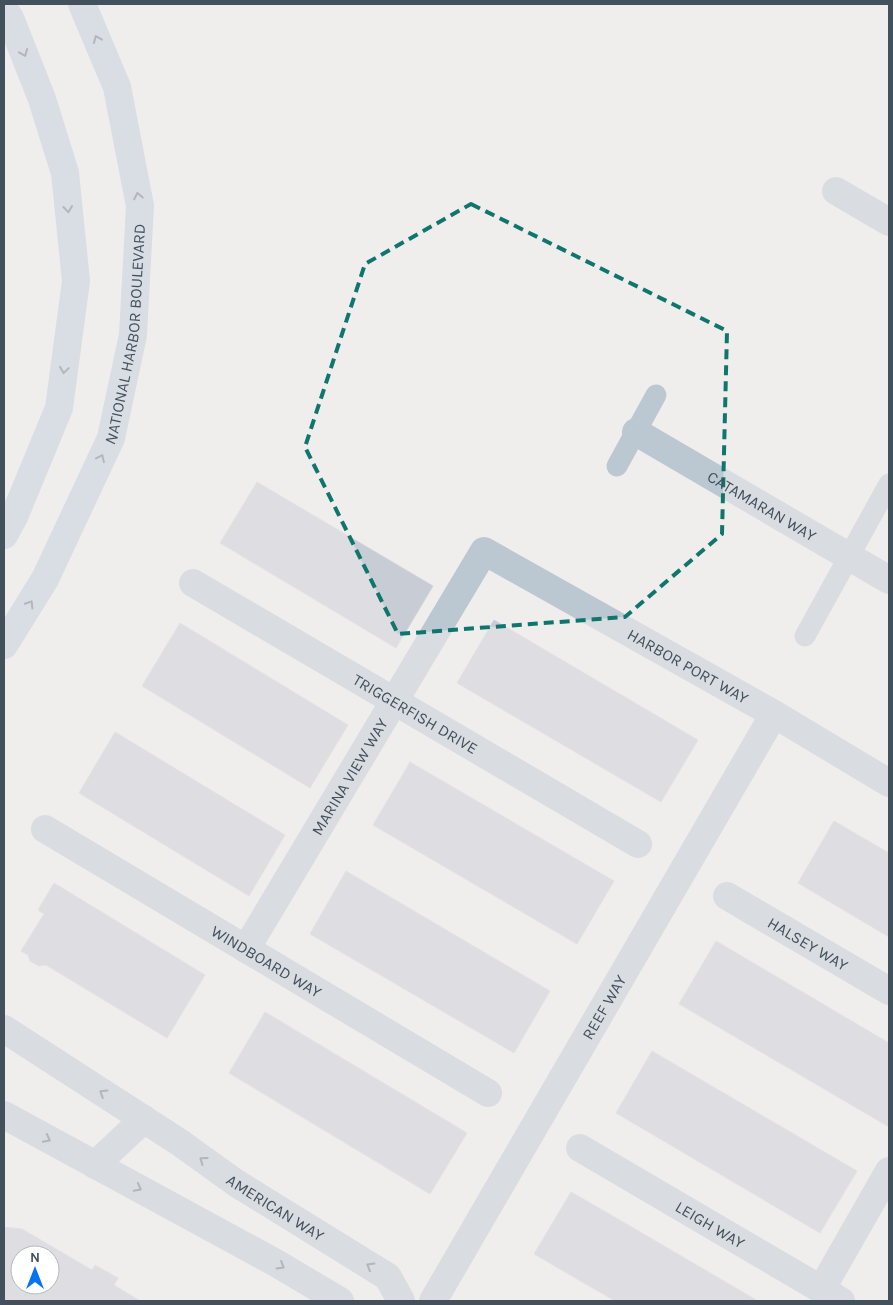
<svg xmlns="http://www.w3.org/2000/svg" width="893" height="1305" font-family="Karla,sans-serif">
	<style>
		.building { fill: #c8ccd4; stroke: #d0d3da; fill-rule: evenodd }
		.lines { fill: none; stroke-linecap: round; stroke-linejoin: round }
		.service { stroke: #bcc8d1; stroke-width: 21 }
		.minor { stroke: #bcc8d1; stroke-width: 28 }
		.secondary { stroke: #bdcbd9; stroke-width: 28 }
		.oneway { stroke: #687682 }
		.oneway2 { stroke: #677580 }
		.marked { fill: none; stroke: #0f766e; stroke-width: 4; stroke-dasharray: 10 6; stroke-linejoin: round }
		.labels { text-anchor: middle; stroke-width: 5; stroke-linejoin: round; paint-order: stroke }
		.street-label { font-size: 16px; fill: #43515d; stroke: #fff }
	</style>
	<rect width="100%" height="100%" fill="#f0eded"/>
	<g class="building">
		<polygon points="257,482 433,586 396,648 220,543"/>
		<polygon points="494,620 698,740 661,802 457,683"/>
		<polygon points="180,623 348,725 310,788 142,686"/>
		<polygon points="115,732 285,835 249,896 79,793"/>
		<polygon points="410,762 614,881 577,944 373,825"/>
		<polygon points="834,821 889,853 889,937 798,883"/>
		<polygon points="346,871 550,991 514,1053 310,934"/>
		<polygon points="54,883 205,975 167,1038 46,965 39,966 30,961 28,955 21,951 44,914 38,910"/>
		<polygon points="716,941 889,1043 889,1127 679,1004"/>
		<polygon points="265,1012 467,1133 430,1194 229,1073"/>
		<polygon points="652,1051 857,1171 820,1233 616,1113"/>
		<polygon points="571,1192 618,1219 758,1301 615,1301 534,1254"/>
		<path d="M4 1227 22 1229 92 1270 95 1265 118 1278 114 1285 140 1301H4ZM20 1255H50V1285H20Z"/>
	</g>
	<g class="lines">
		<g class="service">
			<polyline points="617,466 656,395"/>
			<polyline points="805,636 889,484"/>
		</g>
		<g class="minor">
			<polyline points="836,191 889,222"/>
			<path id="s1" d="M636 432 889 580"/>
			<path id="s2" d="M193 583 638 844"/>
			<path id="s3" d="M45 829 488 1093"/>
			<path id="s4" d="M727 896 889 991"/>
			<path id="s5" d="M246 949 484 551 774 714 889 783"/>
			<path id="s6" d="M4 1029 179 1142 236 1183 388 1277 401 1301"/>
			<polyline points="4,1115 276,1263 340,1301"/>
			<path id="s7" d="M580 1148 841 1301"/>
			<polyline points="95,1165 144,1119"/>
			<polyline points="821,1290 889,1171"/>
			<path id="s8" d="M433 1301 774 714"/>
		</g>
		<g class="secondary">
			<polyline points="4,10 10,18 42,99 65,173 76,281 59,408 14,517 4,535"/>
			<path id="s9" d="M4 645 45 579 111 438 133 335 140 206 117 87 82 4"/>
		</g>
	</g>
	<defs><path id="oneway-chevron" d="M-2-3.5L2.5 0L-2 3.5" fill="none" stroke-width="1.6" stroke-linecap="round" stroke-linejoin="round" transform="scale(1.25)"/></defs>
	<g class="oneway">
		<use href="#oneway-chevron" transform="translate(97 39) rotate(-113)"/>
		<use href="#oneway-chevron" transform="translate(24 53) rotate(68)"/>
		<use href="#oneway-chevron" transform="translate(138 196) rotate(-101)"/>
		<use href="#oneway-chevron" transform="translate(68 209) rotate(84)"/>
		<use href="#oneway-chevron" transform="translate(64 370) rotate(98)"/>
		<use href="#oneway-chevron" transform="translate(101 458) rotate(-65)"/>
		<use href="#oneway-chevron" transform="translate(30 604) rotate(-58)"/>
	</g>
	<g class="oneway2">
		<use href="#oneway-chevron" transform="translate(103 1093) rotate(-148)"/>
		<use href="#oneway-chevron" transform="translate(47 1139) rotate(28)"/>
		<use href="#oneway-chevron" transform="translate(203 1160) rotate(-144)"/>
		<use href="#oneway-chevron" transform="translate(138 1188) rotate(28)"/>
		<use href="#oneway-chevron" transform="translate(281 1266) rotate(31)"/>
		<use href="#oneway-chevron" transform="translate(370 1266) rotate(-149)"/>
	</g>
	<path d="M0 0H893V1305H0ZM471 204 727 331 722 534 625 617 398 634 305 447 365 264Z" fill="#f0eded" fill-opacity=".55" fill-rule="evenodd"/>
	<path class="marked" d="M471 204 727 331 722 534 625 617 398 634 305 447 365 264Z"/>
	<g class="labels">
		<g class="street-label">
			<text dy="6" stroke="none"><textPath href="#s9" startOffset="339">NATIONAL HARBOR BOULEVARD</textPath></text>
			<text dy="6" stroke="none"><textPath href="#s1" startOffset="146">CATAMARAN WAY</textPath></text>
			<text dy="6" stroke="none"><textPath href="#s5" startOffset="698">HARBOR PORT WAY</textPath></text>
			<text dy="6" stroke="none"><textPath href="#s2" startOffset="258">TRIGGERFISH DRIVE</textPath></text>
			<text dy="6" stroke="none"><textPath href="#s5" startOffset="201">MARINA VIEW WAY</textPath></text>
			<text dy="6" stroke="none"><textPath href="#s4" startOffset="94">HALSEY WAY</textPath></text>
			<text dy="6" stroke="none"><textPath href="#s3" startOffset="258">WINDBOARD WAY</textPath></text>
			<text dy="6" stroke="none"><textPath href="#s8" startOffset="340">REEF WAY</textPath></text>
			<text dy="6" stroke="none"><textPath href="#s6" startOffset="325">AMERICAN WAY</textPath></text>
			<text dy="6" stroke="none"><textPath href="#s7" startOffset="151">LEIGH WAY</textPath></text>
		</g>
	</g>
	<rect width="893" height="1305" fill="none" stroke="#43515d" stroke-width="10"/>
	<g transform="translate(35 1270)"><circle r="24" fill="#ffffff" stroke="#b4b9be"/>
	<path d="M0-4L9 19L0 12L-9 19Z" fill="#0573f2"/>
	<text y="-8" font-size="14" font-weight="bold" text-anchor="middle" fill="#43515d">N</text>
	</g>
</svg>
